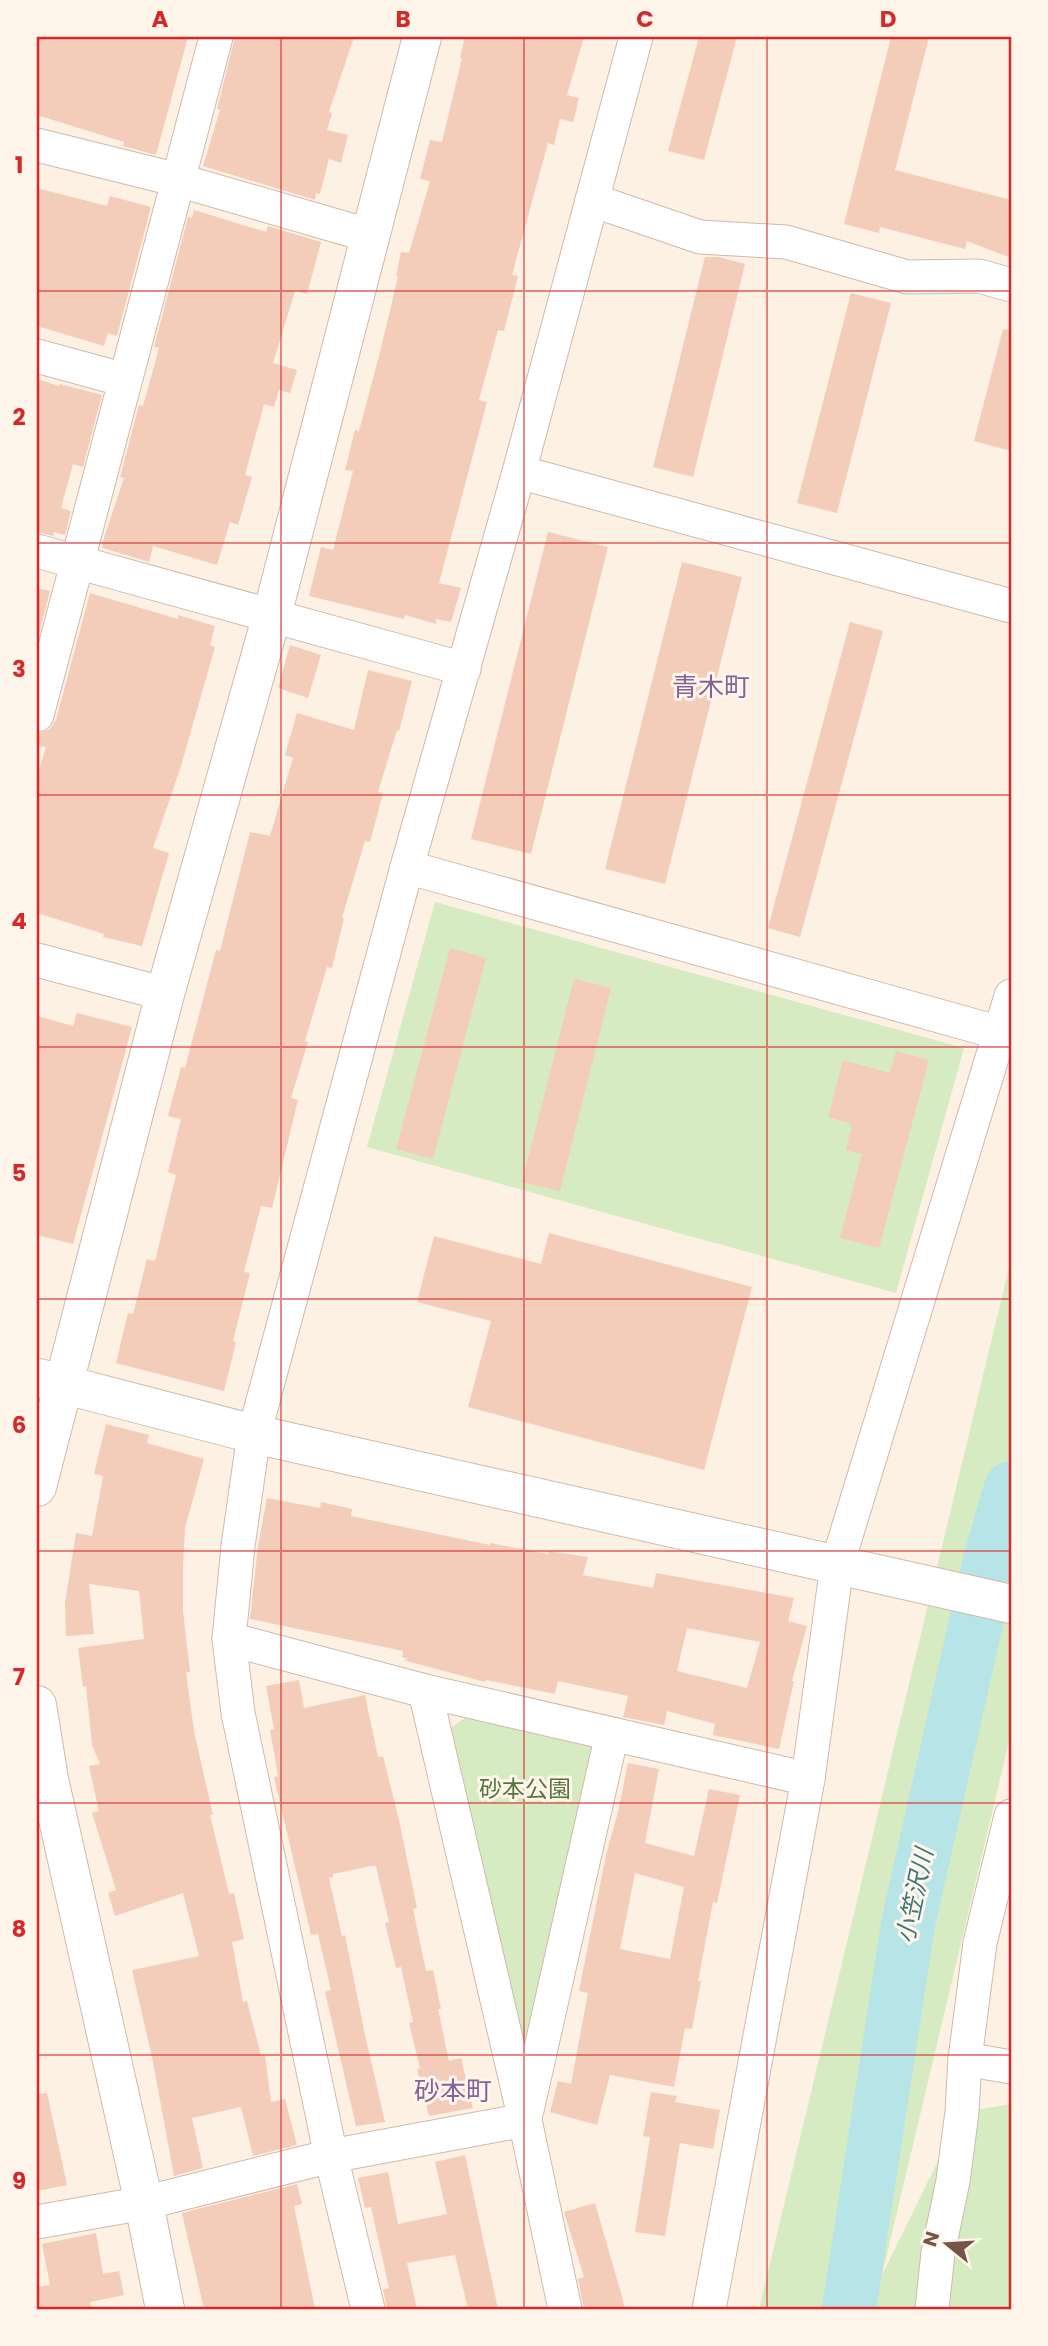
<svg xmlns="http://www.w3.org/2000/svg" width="1048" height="2346" font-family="Poppins,'Noto Sans JP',sans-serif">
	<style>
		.green { fill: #d6ebc1 }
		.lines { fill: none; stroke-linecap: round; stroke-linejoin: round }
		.river { stroke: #b7e5e7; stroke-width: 54 }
		.building { fill: #f3ccba; fill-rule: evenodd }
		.minor-casing { stroke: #d1b9ac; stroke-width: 35 }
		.tertiary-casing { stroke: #d1b9ac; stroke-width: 40 }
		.minor { stroke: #fff; stroke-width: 33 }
		.tertiary { stroke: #fff; stroke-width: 38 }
		.grid { fill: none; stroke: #d62828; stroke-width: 2; stroke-opacity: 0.55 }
		.labels { text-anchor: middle; stroke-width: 6; stroke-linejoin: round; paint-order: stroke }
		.park-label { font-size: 23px; fill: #53763d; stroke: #fff5ea }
		.water-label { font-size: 24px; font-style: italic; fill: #3c777c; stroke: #fff5ea }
		.quarter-label { font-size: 26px; fill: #82649a; stroke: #fff5ea }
		.neatline { fill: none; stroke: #d62828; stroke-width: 2.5 }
		.grid-label { font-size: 23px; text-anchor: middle; font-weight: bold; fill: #d62828 }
	</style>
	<rect width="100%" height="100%" fill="#fdf1e3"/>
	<g class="green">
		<polygon points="435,902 964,1048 896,1293 367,1147"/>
		<polygon points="1011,1259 1011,1733 882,2275 962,2112 1011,2104 1011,2309 759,2309"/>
		<polygon points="471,1714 595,1745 534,2046 518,2041 449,1729"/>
	</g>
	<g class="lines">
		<polyline class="river" points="849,2309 908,1924 990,1560 1011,1488"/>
	</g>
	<g class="building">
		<polygon points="37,37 188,37 156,155 123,146 124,142 37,115"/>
		<polygon points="235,37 354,37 329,112 332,113 327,130 348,135 341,163 329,159 320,194 316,193 315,200 203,166 220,110 217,109"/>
		<polygon points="465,37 584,37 567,95 579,98 573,122 560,119 554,145 548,143 512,275 518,276 504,331 498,330 479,400 487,402 439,583 461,588 451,622 436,619 436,624 405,615 404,619 309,596 321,547 333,550 353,471 345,470 355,430 359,431 380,352 398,277 396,276 401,252 409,253 430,181 420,179 430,140 442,142 462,58 460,58"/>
		<polygon points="699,37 737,37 704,160 668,151"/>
		<polygon points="891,37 929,37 895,170 1011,200 1011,258 967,241 965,249 880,227 879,233 844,224"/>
		<polygon points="37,188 107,206 110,196 151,207 117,336 108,333 104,346 37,326"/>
		<polygon points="194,210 266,232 268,226 321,242 307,294 295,291 273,363 297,370 290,393 279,390 274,407 264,404 245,475 252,477 238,525 230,522 217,565 153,546 149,562 103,548 102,544 124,478 120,477 139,405 143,406 159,348 154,347 188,217 192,218"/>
		<polygon points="705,257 719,257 745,264 693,477 653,467"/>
		<polygon points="851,293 891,303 837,513 797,503"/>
		<polygon points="1003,329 1011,330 1011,451 974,441"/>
		<polygon points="37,379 59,386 60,384 102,395 83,467 73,464 61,508 71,511 65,535 54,532 53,536 37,532"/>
		<polygon points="548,532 608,547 531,854 471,839"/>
		<polygon points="682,562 742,577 665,884 605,869"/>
		<polygon points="37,588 50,591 37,641"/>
		<polygon points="90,593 178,619 178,615 215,626 210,645 215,647 181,766 153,848 169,853 142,946 103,937 104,934 37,913 37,777 46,747 37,746 37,734 50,729 56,720"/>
		<polygon points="850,622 883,631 800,937 768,928"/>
		<polygon points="290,645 321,655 308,698 278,688"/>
		<polygon points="368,670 412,681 399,731 397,730 378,792 383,793 370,842 365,841 342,918 344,918 332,968 327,967 305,1041 308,1042 291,1098 298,1100 272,1208 261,1206 244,1272 250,1273 233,1341 236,1342 224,1391 116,1363 128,1313 133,1314 147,1259 155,1261 176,1175 168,1172 181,1119 168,1116 181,1067 185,1068 216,950 220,951 250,832 270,836 293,758 285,755 297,713 354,730"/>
		<polygon points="450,948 486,958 433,1159 396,1149"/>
		<polygon points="574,979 611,988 560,1191 522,1182"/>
		<polygon points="77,1013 132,1027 73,1244 37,1235 37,1016 73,1026"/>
		<polygon points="896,1051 929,1060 879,1248 840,1238 862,1154 846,1150 852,1124 828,1117 843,1060 890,1073"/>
		<polygon points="549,1233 752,1287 704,1470 468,1407 491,1321 417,1302 434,1236 541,1264"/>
		<polygon points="106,1424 149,1435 147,1443 204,1459 185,1528 183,1568 183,1611 190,1672 186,1672 194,1731 213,1815 210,1815 229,1894 234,1893 244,1939 232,1942 243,2002 247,2001 261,2056 265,2055 271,2102 285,2099 297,2145 253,2156 241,2107 192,2118 203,2168 174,2176 152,2057 132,1970 199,1956 183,1893 115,1916 108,1893 116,1890 92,1813 99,1811 89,1766 100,1764 92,1745 86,1686 83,1687 78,1648 144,1639 139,1591 89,1584 94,1634 66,1636 65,1603 76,1533 92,1536 103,1476 94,1474"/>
		<path d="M267 1498 320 1508 321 1502 352 1509 351 1516 490 1545V1543L548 1554 549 1551 588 1557 583 1575 653 1588 656 1573 794 1598 788 1621 807 1626 792 1681H794L779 1749 713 1735 715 1724 667 1711 664 1725 623 1717 628 1696 558 1681 555 1694 486 1680 485 1682 403 1660 409 1659 402 1657 403 1651 250 1619 258 1546ZM687 1628 760 1642 747 1688 677 1671Z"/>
		<polygon points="299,1680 304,1708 365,1695 378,1757 383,1756 399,1820 417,1908 413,1909 426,1971 433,1970 441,2009 438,2009 449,2061 461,2058 473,2108 429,2116 417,2069 420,2068 409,2023 413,2022 401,1967 396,1968 385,1923 389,1922 376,1866 371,1866 333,1874 333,1877 329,1878 342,1936 345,1935 365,2035 385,2122 356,2126 325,1992 331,1990 318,1934 311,1935 274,1777 278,1776 270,1730 274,1729 266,1686"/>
		<path d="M628 1763 659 1769 645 1843 694 1856 709 1789 740 1795 717 1903 713 1902 698 1981H701L692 2029 685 2028 674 2087 610 2075 597 2125 550 2112 558 2081 571 2084 588 1993 579 1991 606 1855 618 1812ZM635 1873 684 1887 670 1959 620 1949Z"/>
		<polygon points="651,2092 677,2096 675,2102 720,2110 713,2149 680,2143 665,2236 635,2232 650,2137 643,2136"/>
		<polygon points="47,2093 67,2185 37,2191 37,2094"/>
		<polygon points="465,2155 498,2309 468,2309 455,2255 407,2263 417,2309 387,2309 383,2289 389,2288 371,2207 365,2208 358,2178 388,2172 398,2224 447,2214 435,2162"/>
		<polygon points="297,2184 302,2204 294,2206 315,2309 204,2309 182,2213"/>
		<polygon points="595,2203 621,2293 625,2309 584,2309 578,2279 584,2277 564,2212"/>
		<polygon points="96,2233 103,2274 119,2271 124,2295 90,2302 92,2309 37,2309 37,2287 50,2285 42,2244"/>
	</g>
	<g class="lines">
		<defs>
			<g id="minor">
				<polyline points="37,145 178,180 371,236"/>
				<polyline points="592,200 700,237 786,242 907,277 979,276 1011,285"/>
				<polyline points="37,356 125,380"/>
				<polyline points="519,472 1011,606"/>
				<polyline points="37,551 464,669"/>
				<polyline points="37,715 216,37"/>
				<polyline points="407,867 1000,1033"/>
				<polyline points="37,960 165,994"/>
				<polyline points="229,1639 425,1691 808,1779"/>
				<polyline points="425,1691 525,2120 565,2309"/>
				<polyline points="965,2059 1011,2067"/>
				<polyline points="527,2110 612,1734"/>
				<polyline points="37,2222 144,2203 331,2156 525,2120"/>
				<polyline points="368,2309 331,2156 238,1713 229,1639 238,1546 254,1434 407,867 519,472 636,37"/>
				<polyline points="709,2309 808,1779 837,1565 1011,996"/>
				<polyline points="932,2309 938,2253 953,2181 962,2112 965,2059 980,1943 1011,1816"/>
			</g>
			<g id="tertiary">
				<polyline points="39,1378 254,1434 1011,1604"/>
				<polyline points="37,1487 165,994 272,615 422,37"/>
				<polyline points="37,1705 49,1779 144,2203 165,2309"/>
			</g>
		</defs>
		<use href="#minor" class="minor-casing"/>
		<use href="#tertiary" class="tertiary-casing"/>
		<use href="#minor" class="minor"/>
		<use href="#tertiary" class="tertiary"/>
	</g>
	<path class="grid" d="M281 37V2309M524 37V2309M767 37V2309M37 291H1011M37 543H1011M37 795H1011M37 1047H1011M37 1299H1011M37 1551H1011M37 1803H1011M37 2055H1011"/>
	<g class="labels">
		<g class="park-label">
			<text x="525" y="1797">砂本公園</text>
		</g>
		<g class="water-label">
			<text transform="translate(915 1896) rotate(-78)" y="8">小笠沢川</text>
		</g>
		<g class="quarter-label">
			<text x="711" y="696">青木町</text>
			<text x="453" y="2100">砂本町</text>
		</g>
	</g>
	<rect width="1048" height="2346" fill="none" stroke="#fff5ea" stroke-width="77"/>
	<g transform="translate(947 2244) rotate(288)" stroke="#fff5ea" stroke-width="5" paint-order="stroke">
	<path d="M0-5L12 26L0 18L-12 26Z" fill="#765448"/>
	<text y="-10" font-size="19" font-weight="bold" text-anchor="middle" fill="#765448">N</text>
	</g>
	<rect x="38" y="38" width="972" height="2270" class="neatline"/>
	<g class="grid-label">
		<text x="160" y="27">A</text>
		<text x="403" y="27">B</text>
		<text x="645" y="27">C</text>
		<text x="888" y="27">D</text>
		<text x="19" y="173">1</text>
		<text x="19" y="425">2</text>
		<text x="19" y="677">3</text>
		<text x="19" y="929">4</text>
		<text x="19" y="1181">5</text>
		<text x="19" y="1433">6</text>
		<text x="19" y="1685">7</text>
		<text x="19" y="1937">8</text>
		<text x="19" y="2189">9</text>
	</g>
</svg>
